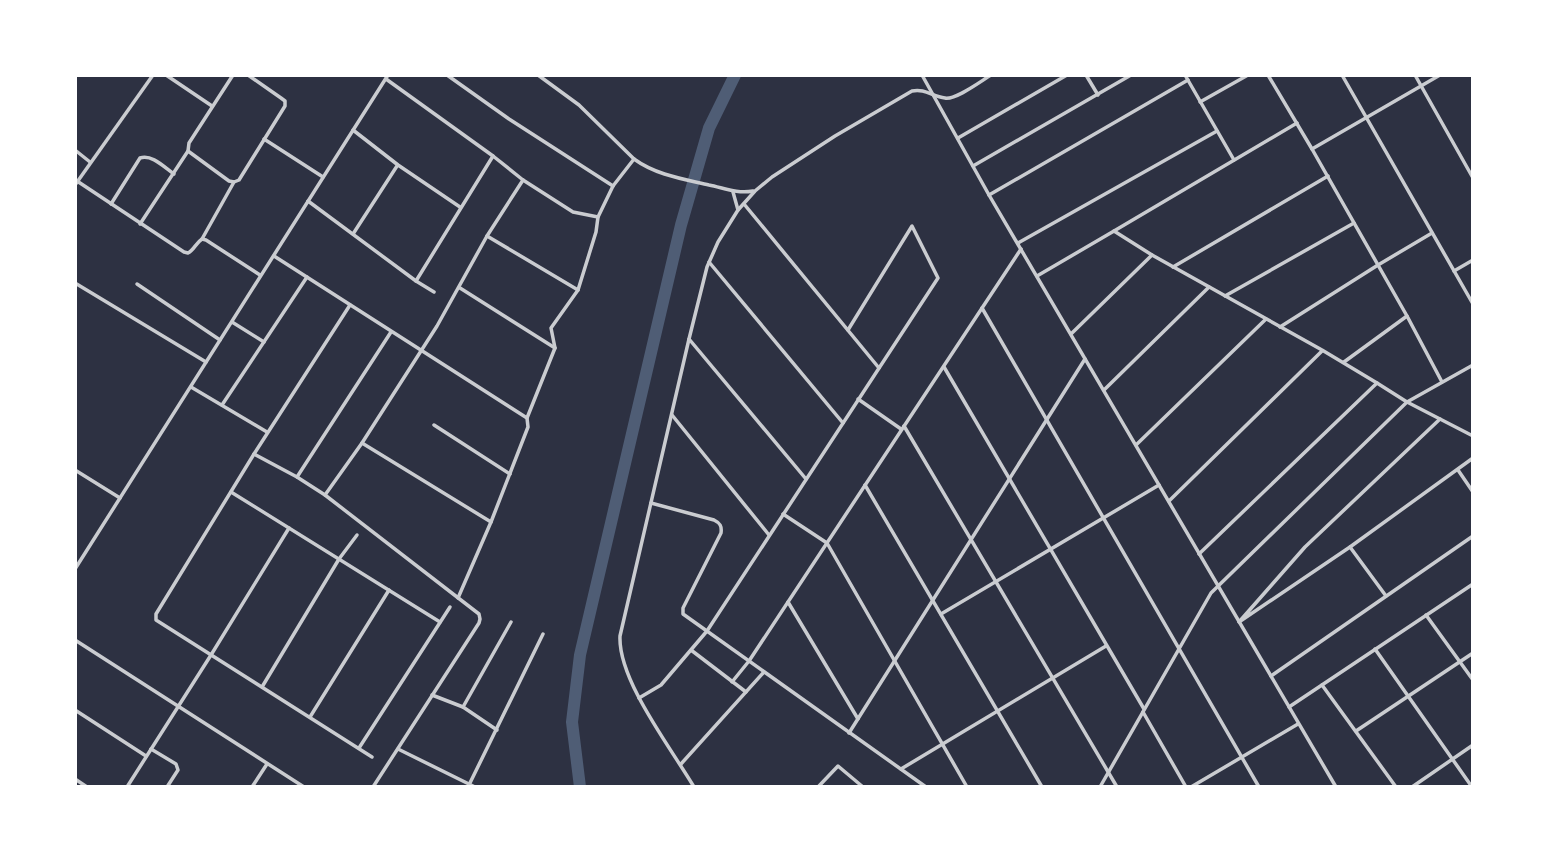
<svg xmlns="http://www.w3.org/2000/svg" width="1548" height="862" font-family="'Nunito Sans',sans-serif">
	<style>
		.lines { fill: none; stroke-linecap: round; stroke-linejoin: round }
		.river { stroke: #4f5d75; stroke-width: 12 }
		.minor { stroke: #caccd0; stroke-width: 3.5 }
	</style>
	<rect width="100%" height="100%" fill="#2d3142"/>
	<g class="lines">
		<polyline class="river" points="580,787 572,722 580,655 681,225 709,128 735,75"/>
		<g class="minor">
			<polyline points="166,75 212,106"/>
			<polyline points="447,75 509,119 613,186"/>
			<path d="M538 75 579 105 634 159C656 175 683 179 709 185 724 188 737 194 753 191"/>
			<polyline points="922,75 989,195 1336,787"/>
			<polyline points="1086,75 1098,95"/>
			<polyline points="1185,75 1234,160"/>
			<polyline points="1268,75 1312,149"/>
			<polyline points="1342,75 1473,304"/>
			<polyline points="1415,75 1473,178"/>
			<polyline points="386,79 493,156 523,180 573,212 598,217"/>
			<polyline points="1200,102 1248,75"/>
			<polyline points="353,130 398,165 460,207"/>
			<polyline points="958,138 1067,75"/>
			<polyline points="264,139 323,177"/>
			<polyline points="75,150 90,162"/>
			<polyline points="188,151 229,181 234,182"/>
			<polyline points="973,166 1131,75"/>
			<path d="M77 181 184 252 188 253C194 250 196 243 202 239L206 240 260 275"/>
			<polyline points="75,185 153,75"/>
			<polyline points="733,192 738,210"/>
			<polyline points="989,195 1188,80"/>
			<polyline points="308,201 416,281 434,292"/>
			<path d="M111 204 140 158C152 154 164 167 174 174"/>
			<polyline points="744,204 879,368"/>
			<polyline points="140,224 188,151 189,143 233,75"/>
			<polyline points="1114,231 1297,123"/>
			<polyline points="353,234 397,166"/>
			<polyline points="487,236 578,290"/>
			<polyline points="202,239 234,182 239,180 285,106 285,101 281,98 248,75"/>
			<polyline points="1018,243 1217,131"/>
			<polyline points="274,256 527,418 528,427 491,522 458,598"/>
			<polyline points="709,262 843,423"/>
			<polyline points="1173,267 1328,176"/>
			<polyline points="1454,271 1473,260"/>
			<polyline points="1037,276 1114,231 1152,255 1322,350 1377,383 1407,402 1473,436"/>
			<polyline points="416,281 493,156"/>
			<polyline points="75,283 206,362"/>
			<polyline points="137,284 220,340"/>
			<polyline points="460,288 555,348"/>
			<polyline points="1225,296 1354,223"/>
			<polyline points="350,305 254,454 297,477 325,495 479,614 480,619 479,623 373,787"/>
			<polyline points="982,308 1259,787"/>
			<polyline points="1407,316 1442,382"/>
			<polyline points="232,322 264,342"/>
			<polyline points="1280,327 1378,265 1432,233"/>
			<polyline points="1071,334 1152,255"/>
			<polyline points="689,339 806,479"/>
			<polyline points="1344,362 1407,316 1312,149 1440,75"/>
			<polyline points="944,367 1144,709"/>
			<polyline points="191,387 267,432"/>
			<polyline points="1104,390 1209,287"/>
			<polyline points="858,399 901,429"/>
			<polyline points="222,405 307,277"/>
			<polyline points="672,415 769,535"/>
			<polyline points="527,418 555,348 551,328 578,290 596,232 598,217 613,186 634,159"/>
			<polyline points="1440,419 1305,547 1239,622 1350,547 1473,458"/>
			<polyline points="434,425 510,474"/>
			<polyline points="904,426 1117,787"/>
			<polyline points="362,443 491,522"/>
			<polyline points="1136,445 1266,319"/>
			<polyline points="254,454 156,614 156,620 372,757"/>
			<polyline points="75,470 120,498"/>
			<polyline points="1458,470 1473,492"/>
			<polyline points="297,477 391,332"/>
			<polyline points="865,485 1042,787"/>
			<polyline points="231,492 440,622"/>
			<polyline points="325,495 362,443 437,326 487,236 523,180"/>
			<polyline points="1169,501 1322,351"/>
			<path d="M651 503 714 520C720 523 722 526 721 533L683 608V614L926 787"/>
			<polyline points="783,514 827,543 967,787"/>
			<polyline points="1350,547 1386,596"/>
			<polyline points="1199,554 1377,383"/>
			<polyline points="75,569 388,75"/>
			<polyline points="788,602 858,719"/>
			<polyline points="941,614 1159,485"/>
			<polyline points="1426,615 1473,680"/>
			<polyline points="75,640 304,787"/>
			<polyline points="1375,649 1472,787"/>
			<polyline points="691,650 746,692"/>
			<polyline points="1271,676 1473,536"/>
			<polyline points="732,682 749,661 1021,249"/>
			<polyline points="1322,685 1396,787"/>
			<polyline points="262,687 339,559 357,535"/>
			<polyline points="432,695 463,707 497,730"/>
			<polyline points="639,698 661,685 707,631 938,278 912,226 848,330"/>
			<polyline points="463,707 511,622"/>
			<polyline points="1289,707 1473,584"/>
			<polyline points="75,710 146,756"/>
			<polyline points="1143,712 1186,787"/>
			<polyline points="310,717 389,590"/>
			<polyline points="1356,731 1473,653"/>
			<polyline points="849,733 1085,359"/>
			<polyline points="359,748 450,607"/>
			<polyline points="151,749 176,764 178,770 167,787"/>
			<polyline points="398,749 475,787"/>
			<polyline points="681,764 764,672"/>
			<polyline points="901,769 1106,646"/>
			<polyline points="75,779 87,787"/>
			<polyline points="127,787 211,655 289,528"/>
			<polyline points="252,787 267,764"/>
			<polyline points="468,787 543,634"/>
			<path d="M694 787C671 748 618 680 620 636L689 339 707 267 718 242 738 210 755 191 772 177 835 136 912 91C925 88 933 97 945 98 956 100 981 81 991 75"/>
			<polyline points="818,787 838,766 863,787"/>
			<polyline points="1100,787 1211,593 1407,402 1473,365"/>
			<polyline points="1191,787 1298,724"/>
			<polyline points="1412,787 1473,745"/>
		</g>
	</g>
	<rect width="1548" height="862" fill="none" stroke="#ffffff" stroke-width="154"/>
</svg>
